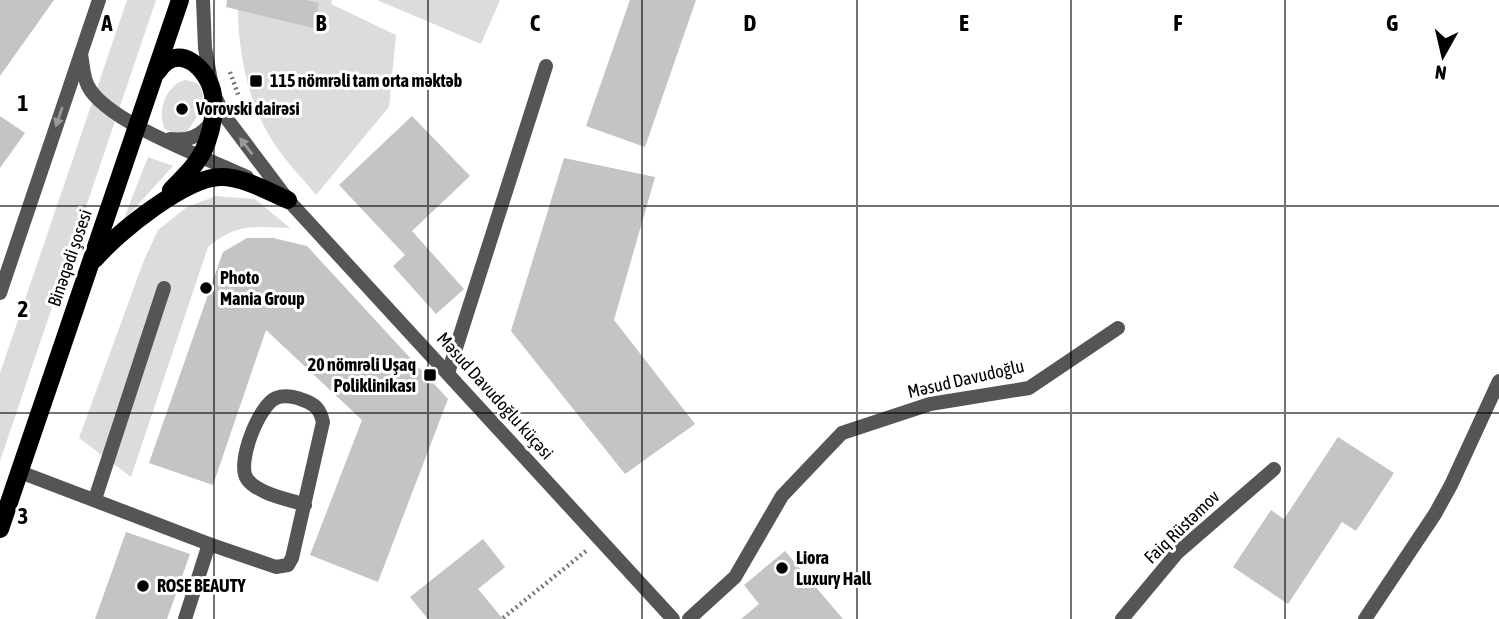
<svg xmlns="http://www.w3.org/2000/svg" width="1499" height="619" font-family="'Asap Condensed',sans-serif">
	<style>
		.green { fill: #dcdcdc }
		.building { fill: #c4c4c4 }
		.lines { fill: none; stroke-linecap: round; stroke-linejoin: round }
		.path { stroke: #777; stroke-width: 4.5; stroke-dasharray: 2 3.5; stroke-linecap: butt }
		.service { stroke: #555; stroke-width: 14 }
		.minor { stroke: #555; stroke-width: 14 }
		.tertiary { stroke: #555; stroke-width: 14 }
		.primary { stroke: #000; stroke-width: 18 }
		.oneway { fill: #999 }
		.grid { fill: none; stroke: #000; stroke-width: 2; stroke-opacity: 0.55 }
		.poi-dot { fill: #000; stroke: #fff; stroke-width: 2.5 }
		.labels { text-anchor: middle; stroke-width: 6; stroke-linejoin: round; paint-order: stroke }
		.poi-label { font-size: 18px; font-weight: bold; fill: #000; stroke: #fff; text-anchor: start }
		.street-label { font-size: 18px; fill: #000; stroke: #fff }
		.grid-label { font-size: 23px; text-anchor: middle; font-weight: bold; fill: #000; stroke: #fff; stroke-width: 6; stroke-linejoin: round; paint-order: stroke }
	</style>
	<rect width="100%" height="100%" fill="#fff"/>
	<g class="green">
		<polygon points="127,0 156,0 0,461 0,373"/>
		<path d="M238 0H332L331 4 396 35 389 107 316 195C304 180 289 165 278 149 248 108 237 50 238 0Z"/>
		<polygon points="377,0 500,0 481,44"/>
		<path d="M185 80C188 81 193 81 196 83 213 94 195 123 185 133H174L165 129C157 111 165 86 185 80Z"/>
		<polygon points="148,157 173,166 123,221"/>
		<path d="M216 196 255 199 290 228C253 227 239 222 208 247L131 477 79 438 144 260 158 230 187 207Z"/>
	</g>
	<g class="building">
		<polygon points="0,0 54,0 0,76"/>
		<polygon points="227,0 306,0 319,3 313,28 226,7"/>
		<polygon points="630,0 696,0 645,147 586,126"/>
		<polygon points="0,116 25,133 0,168"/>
		<polygon points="412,116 470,176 412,231 464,289 436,314 393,266 405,255 339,185"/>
		<polygon points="564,158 655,177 614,320 695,424 625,474 511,331"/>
		<polygon points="247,238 273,238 307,246 448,399 378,582 310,555 362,420 266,330 213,485 149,463 223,252"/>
		<polygon points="1338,437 1394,473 1356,531 1342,522 1288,604 1233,567 1271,510 1284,519"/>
		<polygon points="126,532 190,554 167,619 95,619"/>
		<polygon points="483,539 505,567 478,589 503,619 428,619 410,597"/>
		<polygon points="785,551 843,619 741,619 759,604 744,585"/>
	</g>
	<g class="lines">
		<g class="path">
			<polyline points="230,72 239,97"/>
			<polyline points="503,618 586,551"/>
		</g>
		<g class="service">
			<polyline points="448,373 546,66"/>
			<polyline points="20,472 209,544"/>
			<polyline points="95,499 164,288"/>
			<path d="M185 619 209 544 276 567 288 565 292 558 323 422C320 409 315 404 303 400 295 397 284 395 276 398 259 405 236 463 247 479 258 494 288 499 305 505"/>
		</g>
		<g class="minor">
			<polyline points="689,619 735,577 782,496 842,433 930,404 1029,388 1118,328"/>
			<polyline points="1122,619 1177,553 1274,469"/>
			<polyline points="1365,619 1435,514 1451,485 1499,381"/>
		</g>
		<g class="tertiary">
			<polyline points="203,0 205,48 213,92 224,115 288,200 673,619"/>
			<path d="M81 54C83 64 83 77 88 86 106 122 209 159 247 177"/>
			<path d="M170 139C188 141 201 137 212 121"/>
			<polyline points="0,293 99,0"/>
		</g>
		<g class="primary">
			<path d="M158 71C178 40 209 69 213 95 215 110 212 128 207 142 200 162 185 176 171 190"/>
			<path d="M95 259C118 232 186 177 221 177 244 177 267 191 288 200"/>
			<polyline points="0,529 180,0"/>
		</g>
	</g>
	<defs><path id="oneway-solid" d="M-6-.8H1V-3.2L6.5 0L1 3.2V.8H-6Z" transform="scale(1.75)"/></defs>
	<g class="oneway">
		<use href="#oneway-solid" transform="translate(59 117) rotate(109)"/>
		<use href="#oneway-solid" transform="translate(246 146) rotate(-127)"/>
	</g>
	<path class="grid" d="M214 0V619M428 0V619M642 0V619M857 0V619M1071 0V619M1285 0V619M0 206H1499M0 413H1499"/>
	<g class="poi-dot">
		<rect x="249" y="74" width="14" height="14" rx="3.5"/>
		<circle cx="182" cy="109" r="7"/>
		<circle cx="206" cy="288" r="7"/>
		<rect x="423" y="368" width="14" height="14" rx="3.5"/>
		<circle cx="782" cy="568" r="7"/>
		<circle cx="143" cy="586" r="7"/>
	</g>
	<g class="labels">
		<g class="poi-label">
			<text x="270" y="87">115 nömrəli tam orta məktəb</text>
			<text x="196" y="115">Vorovski dairəsi</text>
			<text x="220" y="284">Photo<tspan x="220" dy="21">Mania Group</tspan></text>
			<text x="416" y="371" text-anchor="end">20 nömrəli Uşaq<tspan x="416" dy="21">Poliklinikası</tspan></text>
			<text x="796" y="564">Liora<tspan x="796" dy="21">Luxury Hall</tspan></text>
			<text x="157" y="592">ROSE BEAUTY</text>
		</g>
		<g class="street-label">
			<text transform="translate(70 258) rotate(-71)" y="6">Binəqədi şosesi</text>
			<text transform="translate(966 379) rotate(-13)" y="6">Məsud Davudoğlu</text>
			<text transform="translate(495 396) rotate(48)" y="6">Məsud Davudoğlu küçəsi</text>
			<text transform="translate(1182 527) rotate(-44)" y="6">Faiq Rüstəmov</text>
		</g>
	</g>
	<g class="grid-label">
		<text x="107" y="31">A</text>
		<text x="321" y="31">B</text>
		<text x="535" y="31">C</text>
		<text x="750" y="31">D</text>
		<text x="964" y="31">E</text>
		<text x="1178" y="31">F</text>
		<text x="1392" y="31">G</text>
		<text x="23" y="111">1</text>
		<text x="23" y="317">2</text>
		<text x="23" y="524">3</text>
	</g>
	<g transform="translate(1443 56) rotate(188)" stroke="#ffffff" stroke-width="5" paint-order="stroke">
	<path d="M0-5L12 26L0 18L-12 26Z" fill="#000000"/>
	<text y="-10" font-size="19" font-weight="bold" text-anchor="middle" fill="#000000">N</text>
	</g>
</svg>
